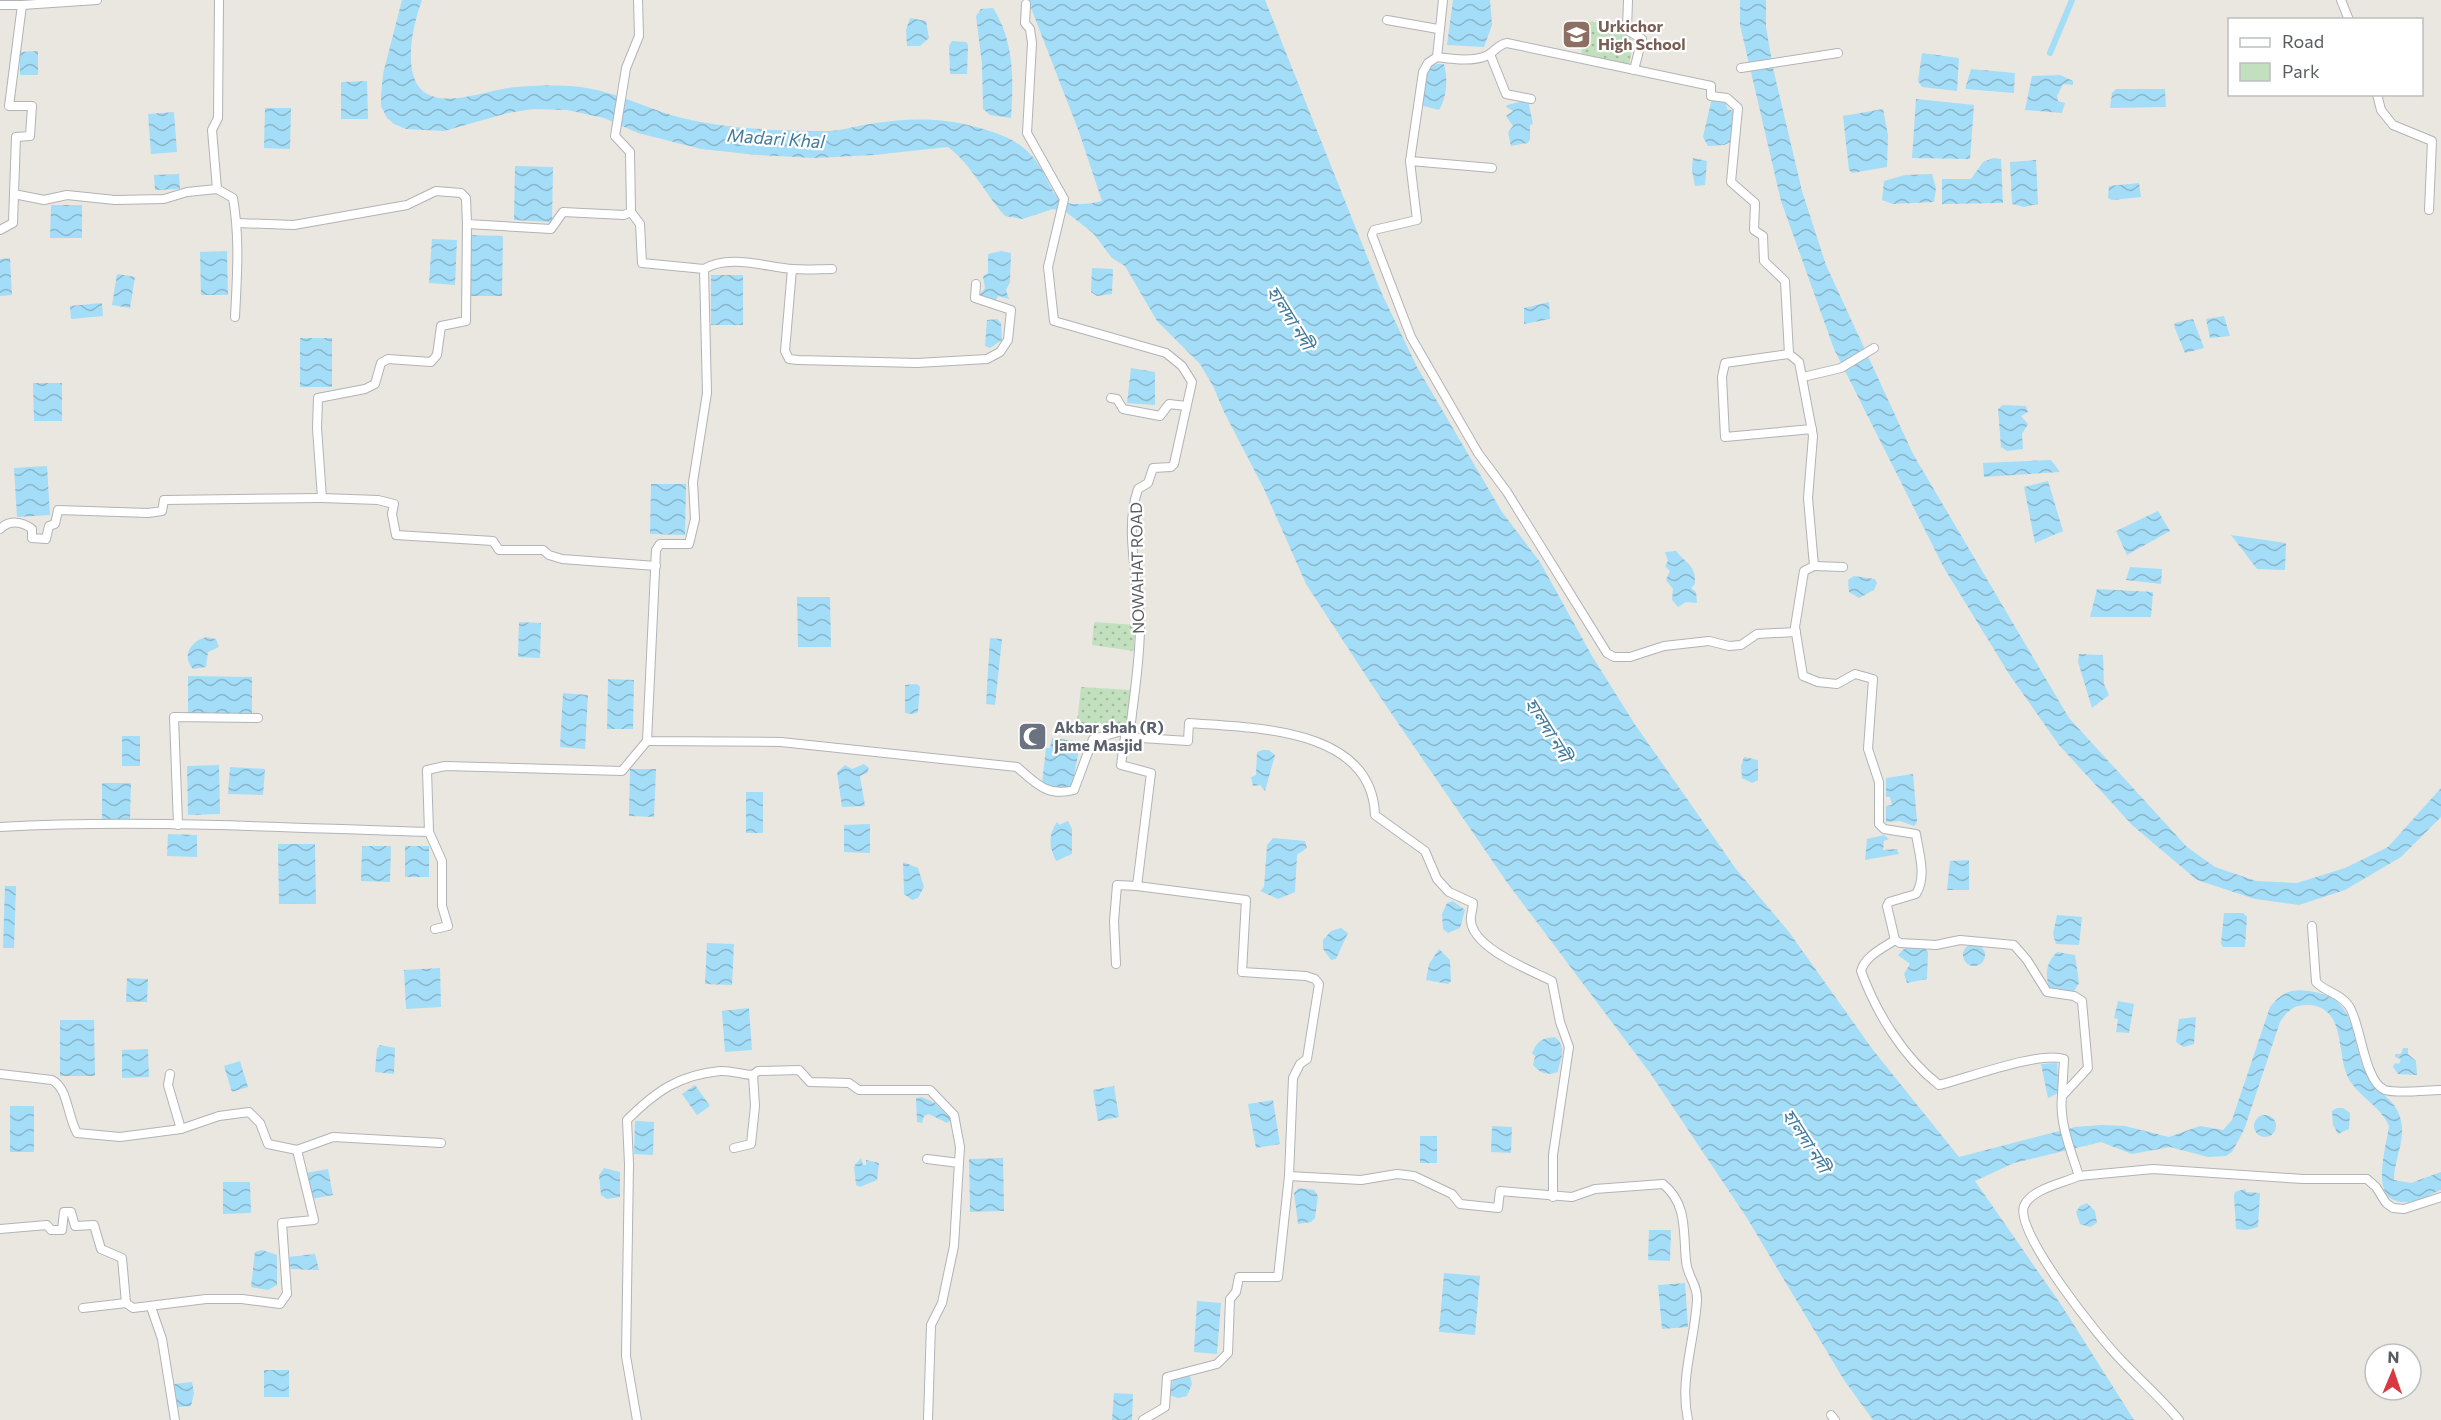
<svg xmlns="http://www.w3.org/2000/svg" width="2441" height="1420" font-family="Commissioner,'Noto Sans Bengali',sans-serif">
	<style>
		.green { fill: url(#green-dots) }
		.water { fill: url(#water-waves) }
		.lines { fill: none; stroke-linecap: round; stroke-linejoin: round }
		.canal { stroke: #a4ddf7; stroke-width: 6 }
		.minor-casing { stroke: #b1b3b7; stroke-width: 10 }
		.minor { stroke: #fff; stroke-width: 8 }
		.labels { text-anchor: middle; stroke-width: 4.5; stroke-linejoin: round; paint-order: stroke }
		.education-label { font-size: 16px; font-weight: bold; fill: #785e54; stroke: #fff; text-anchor: start }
		.street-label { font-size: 16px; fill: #595d60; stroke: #fff }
		.worship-label { font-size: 16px; font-weight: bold; fill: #5b616d; stroke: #fff; text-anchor: start }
		.water-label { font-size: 18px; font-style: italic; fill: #417a9d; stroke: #fff }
	</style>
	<defs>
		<pattern id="green-dots" width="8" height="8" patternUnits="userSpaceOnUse" patternTransform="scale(1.5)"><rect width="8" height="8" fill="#c2e0be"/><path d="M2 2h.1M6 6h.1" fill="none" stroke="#a1b99e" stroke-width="1.8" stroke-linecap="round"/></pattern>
		<pattern id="water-waves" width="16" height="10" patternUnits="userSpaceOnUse" patternTransform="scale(1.5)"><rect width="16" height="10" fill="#a4ddf7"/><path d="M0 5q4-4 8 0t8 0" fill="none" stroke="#89b6cb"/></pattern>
	</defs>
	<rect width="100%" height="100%" fill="#eae7e0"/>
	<g class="green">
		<polygon points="1585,21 1619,25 1633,41 1629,67 1581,57"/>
		<polygon points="1094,622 1135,625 1134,651 1092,645"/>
		<polygon points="1081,687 1131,690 1127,728 1093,727 1077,722"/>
	</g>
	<g class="water">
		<path d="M402 0H422C413 24 397 88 435 97 460 103 490 89 516 87 541 85 573 84 597 90 622 96 646 107 671 115 720 129 777 131 828 131 841 131 856 126 869 124 906 118 940 117 976 127 998 133 1017 139 1032 156 1058 186 1045 214 1102 201L1079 132 1028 0H1265L1382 294 1417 367 1502 512 1540 562 1592 656 1634 723 1736 869 1789 932 1873 1050 1959 1157 2075 1127 2101 1125 2125 1126 2169 1137 2200 1126 2223 1130 2232 1120 2270 1007C2281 993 2291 988 2309 991 2364 998 2347 1046 2371 1081 2380 1094 2395 1100 2400 1117 2407 1139 2394 1158 2394 1180L2411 1183 2441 1172V1190C2432 1193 2424 1199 2414 1201 2365 1211 2386 1151 2389 1126 2381 1107 2361 1098 2350 1081 2335 1057 2348 1009 2310 1005 2294 1004 2288 1010 2280 1022L2244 1130 2232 1152 2226 1156 2208 1157 2170 1147 2132 1154 2101 1142 2014 1163 1975 1181 2062 1306 2134 1420H1873L1844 1380 1747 1218 1650 1073 1506 881 1374 688 1306 584 1264 489 1224 412 1213 386 1200 364 1157 321 1125 266 1112 258 1093 233 1066 212 1053 209 1022 219 1005 216C985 194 972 165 948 147L874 155 815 158 757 155 701 149 638 133 604 118 567 110 533 109 508 113 444 131 406 129 394 124 387 118 381 106V95L383 74Z"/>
		<polygon points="1453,0 1490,0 1492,25 1484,47 1447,45"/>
		<polygon points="1740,0 1766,0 1766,27 1773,68 1802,191 1826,265 1913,454 2069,718 2187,847 2215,867 2256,881 2297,883 2345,868 2388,847 2441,788 2441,817 2401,857 2345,890 2299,905 2255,899 2197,880 2132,825 2059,745 2009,674 1944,568 1834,349 1781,201 1740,25"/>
		<path d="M993 8C1014 40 1014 81 1011 118L990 115 983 109 982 64 976 16 981 9Z"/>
		<polygon points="910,18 926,21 929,38 920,46 907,46 906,30"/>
		<polygon points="952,41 966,42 968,45 967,74 950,74 949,46"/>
		<polygon points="38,51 38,75 20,75 20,52"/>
		<polygon points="1922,53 1959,58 1957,91 1922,87 1918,81"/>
		<path d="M1437 64H1444C1448 79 1447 97 1439 110L1420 105 1428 67Z"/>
		<polygon points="1971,69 2015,73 2014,93 1965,89"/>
		<polygon points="2060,75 2073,81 2073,85 2063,84 2057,96 2058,101 2065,103 2062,113 2025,110 2032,76"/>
		<polygon points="367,81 368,119 341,119 341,82"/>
		<polygon points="2116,89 2165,89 2166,107 2110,108 2112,93"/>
		<polygon points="1712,98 1726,103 1727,109 1736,112 1733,141 1724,145 1708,146 1703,137"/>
		<polygon points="1916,99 1974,105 1970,159 1912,158"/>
		<polygon points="1528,100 1533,124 1530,125 1530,139 1528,143 1511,146 1508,132 1513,126 1506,116 1513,111 1506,107 1507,105"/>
		<polygon points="265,108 291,108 290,149 264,148"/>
		<polygon points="1883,109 1888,135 1887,167 1852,173 1849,170 1843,116"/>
		<polygon points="174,112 177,152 151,154 148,114"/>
		<polygon points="1693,158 1707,161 1705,185 1695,186 1692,170"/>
		<polygon points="1994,158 2001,159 2003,203 1942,204 1942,179 1971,179 1983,162"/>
		<polygon points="2036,160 2038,204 2024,207 2012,204 2010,162"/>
		<polygon points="515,166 553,167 552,222 514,220"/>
		<polygon points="179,174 180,189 155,190 154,175"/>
		<polygon points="1932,174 1936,188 1934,202 1893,204 1882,200 1884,181 1905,175"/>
		<polygon points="2139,183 2141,197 2112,200 2108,198 2109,186"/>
		<polygon points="51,205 82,205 82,238 50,238"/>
		<polygon points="468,235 503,236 502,296 467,296"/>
		<polygon points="432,239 457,240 455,285 429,283"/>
		<polygon points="227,251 228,295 201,295 200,252"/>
		<polygon points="1001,251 1011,253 1010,282 1006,290 1009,299 998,296 995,301 978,297 985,288 983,276 988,273 988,254"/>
		<polygon points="10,258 12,295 0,296 0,259"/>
		<polygon points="1092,268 1113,269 1112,294 1097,296 1091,292"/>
		<polygon points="117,274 135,277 130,308 112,305"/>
		<rect x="711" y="275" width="32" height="50"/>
		<polygon points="1549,302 1550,319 1524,324 1524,308"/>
		<polygon points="102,303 103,316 71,319 70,306"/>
		<polygon points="2224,316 2230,336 2210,338 2206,319"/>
		<polygon points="997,319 1001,323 1002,340 990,348 985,346 987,320"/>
		<polygon points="2193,319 2204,348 2185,353 2174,326 2175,323"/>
		<rect x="300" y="338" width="32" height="49"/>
		<polygon points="1131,368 1155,372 1155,405 1127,403"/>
		<polygon points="33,383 62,383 62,421 34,421"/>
		<polygon points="2003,405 2026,406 2028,412 2021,416 2028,424 2022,434 2023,449 2007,451 2001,447 1998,409"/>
		<polygon points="2051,460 2060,472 1984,477 1983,463"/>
		<polygon points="47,466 50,515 17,517 14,468"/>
		<polygon points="2048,481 2063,531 2035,543 2024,487"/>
		<polygon points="651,484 686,484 685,535 650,534"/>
		<polygon points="2158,511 2170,531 2127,555 2116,531"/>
		<polygon points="2231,535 2286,543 2285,570 2257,569"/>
		<path d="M1676 551C1685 563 1696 564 1695 584L1691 588 1696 592 1697 603 1686 602 1678 607 1672 600 1673 589 1666 580 1670 571 1665 566 1668 561 1665 552Z"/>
		<polygon points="2130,567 2162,569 2161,584 2126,580"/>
		<polygon points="1854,576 1875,579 1877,583 1874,590 1859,598 1849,592 1848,580"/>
		<polygon points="2097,589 2153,592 2151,617 2090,617"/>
		<polygon points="797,597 830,597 831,647 798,647"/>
		<polygon points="519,622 541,623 540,658 518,657"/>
		<path d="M206 637 216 639 219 647 208 652 206 667 193 669C181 656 191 641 206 637Z"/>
		<polygon points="990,638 1002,639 995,705 986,704"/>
		<polygon points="2079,654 2103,655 2104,684 2109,695 2092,708 2078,662"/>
		<polygon points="188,676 252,677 252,714 188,713"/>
		<polygon points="608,679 634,680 633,729 607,729"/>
		<polygon points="917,684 920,687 918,712 913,714 905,713 905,685"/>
		<polygon points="563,693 588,695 585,749 560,747"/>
		<rect x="122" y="736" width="18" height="30"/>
		<polygon points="1052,738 1076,741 1076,748 1079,749 1072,787 1069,789 1042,784 1046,748 1050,748"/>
		<polygon points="1263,750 1269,750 1275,755 1265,791 1260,785 1253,786 1251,777 1256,775 1257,752"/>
		<polygon points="1744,757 1758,760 1758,780 1752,783 1742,778 1741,766"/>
		<polygon points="864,764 869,768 867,773 860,776 865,806 842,807 837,772 845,765 852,769"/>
		<polygon points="219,765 220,814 188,815 187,766"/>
		<polygon points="230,767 265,769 263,795 228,794"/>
		<polygon points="630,769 656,769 654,817 629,816"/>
		<polygon points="1913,774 1917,822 1914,826 1900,821 1886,822 1886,806 1892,805 1890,797 1886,797 1886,778"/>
		<polygon points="102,783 131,783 130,820 102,820"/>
		<rect x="746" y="792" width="17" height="41"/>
		<path d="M1068 821 1072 829V854L1056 861C1049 847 1048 835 1057 822L1059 825Z"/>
		<polygon points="870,824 870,853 844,852 844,825"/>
		<polygon points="168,834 197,835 197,857 167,856"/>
		<polygon points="1884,835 1889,839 1884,841 1883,850 1897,849 1899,854 1865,860 1867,839"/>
		<polygon points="1273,838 1305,841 1307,848 1297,855 1295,892 1278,899 1260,891 1264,887 1267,845"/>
		<polygon points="278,844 315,844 316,904 279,904"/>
		<polygon points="362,846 391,846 390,882 361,881"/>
		<rect x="405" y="846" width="24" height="31"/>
		<polygon points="1969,860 1969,890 1947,890 1950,861"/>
		<polygon points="903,862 918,868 924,887 918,898 912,900 904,894"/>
		<polygon points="5,886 16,886 14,948 3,948"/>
		<polygon points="1453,901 1465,910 1460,928 1448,933 1443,929 1442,914 1447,903"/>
		<polygon points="2224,913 2243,913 2247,917 2245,947 2223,947 2221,944"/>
		<polygon points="2057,915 2082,917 2079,945 2056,944 2053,934"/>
		<polygon points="1341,928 1348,933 1336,959 1331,960 1323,949 1323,940 1331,931"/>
		<polygon points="707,943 734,944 732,985 705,984"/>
		<circle cx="1974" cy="955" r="11"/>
		<polygon points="1922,944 1928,952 1927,979 1907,983 1904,974 1910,964 1898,955 1908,945"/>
		<polygon points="1439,949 1450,960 1451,981 1448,984 1426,980 1429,964"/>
		<path d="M2057 952 2075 955 2079 983 2074 991 2060 993 2049 987C2045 973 2046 963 2057 952Z"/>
		<polygon points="440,968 441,1007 406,1009 404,970"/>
		<polygon points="127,978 148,979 147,1002 126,1002"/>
		<polygon points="2118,1001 2134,1004 2129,1033 2116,1032 2118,1019 2114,1018"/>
		<polygon points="749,1008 752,1050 725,1052 722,1011"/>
		<polygon points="2196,1017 2194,1044 2184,1047 2176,1042 2179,1019"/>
		<polygon points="60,1020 94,1020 95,1076 60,1076"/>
		<path d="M1555 1037C1568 1048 1560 1058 1558 1072 1547 1076 1540 1073 1533 1065L1535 1056 1532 1053C1537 1041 1542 1038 1555 1037Z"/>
		<polygon points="380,1045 395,1048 394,1074 375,1072 377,1049"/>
		<polygon points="2403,1048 2408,1048 2408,1054 2416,1061 2417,1075 2398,1074 2393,1067 2395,1063 2399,1064 2401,1059 2395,1057 2395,1054 2401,1054"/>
		<polygon points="148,1049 149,1077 122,1078 122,1050"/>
		<polygon points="240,1061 248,1087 232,1092 224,1066"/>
		<polygon points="2057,1063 2058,1078 2063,1078 2065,1090 2048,1098 2041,1064"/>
		<polygon points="695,1085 710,1106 697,1115 682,1094"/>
		<polygon points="1114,1086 1119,1117 1098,1121 1093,1090"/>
		<polygon points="922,1097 935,1103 952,1120 947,1123 929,1114 924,1116 922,1123 917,1122 916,1098"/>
		<polygon points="1273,1100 1280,1144 1256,1148 1248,1104"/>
		<rect x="10" y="1106" width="24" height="46"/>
		<polygon points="2337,1108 2343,1108 2350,1113 2349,1129 2338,1134 2333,1125 2332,1111"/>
		<circle cx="2265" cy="1126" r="11"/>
		<polygon points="635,1121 654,1122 653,1155 634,1154"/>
		<polygon points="1492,1126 1512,1127 1511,1153 1491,1152"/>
		<rect x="1420" y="1136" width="17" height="27"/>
		<polygon points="861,1158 863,1165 866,1165 866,1160 879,1163 877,1180 860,1187 856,1185 854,1166"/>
		<polygon points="1003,1158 1004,1211 970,1212 969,1159"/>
		<polygon points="604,1168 620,1172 620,1197 607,1199 601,1195 599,1175"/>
		<polygon points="328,1169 333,1195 311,1199 306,1173"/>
		<polygon points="223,1182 250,1182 251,1213 223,1214"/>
		<polygon points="1299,1188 1314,1190 1318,1196 1315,1218 1311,1222 1298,1224 1294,1193"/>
		<polygon points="2245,1189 2246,1192 2260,1193 2258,1227 2247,1230 2236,1229 2234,1196 2235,1192"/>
		<polygon points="2087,1203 2095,1211 2097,1223 2090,1227 2080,1224 2076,1212 2080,1206"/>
		<polygon points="1649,1230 1671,1230 1670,1261 1648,1260"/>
		<polygon points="262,1250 277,1255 277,1285 268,1290 251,1287 255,1252"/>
		<polygon points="315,1254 319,1270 291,1269 288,1257"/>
		<polygon points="1444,1273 1480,1276 1475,1335 1439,1332"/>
		<polygon points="1685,1283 1688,1327 1662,1329 1658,1285"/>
		<polygon points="1197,1301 1221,1303 1217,1354 1194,1352"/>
		<rect x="264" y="1370" width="25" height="27"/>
		<polygon points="1190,1376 1192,1384 1187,1396 1178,1398 1169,1395 1174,1377"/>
		<polygon points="192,1382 194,1393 191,1406 177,1407 174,1384"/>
		<polygon points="1114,1393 1133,1394 1132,1420 1112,1420"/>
	</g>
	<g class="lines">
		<polyline class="canal" points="2050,53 2072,0"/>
		<defs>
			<g id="minor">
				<path d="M638 0 639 36 626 68 615 136 630 152 631 212 640 224 642 263 704 269 707 393 693 482 695 519 689 544H660L656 550 647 741 781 742 1017 767C1036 784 1048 797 1074 790L1093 739 1126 730"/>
				<path d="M1443 0 1437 57C1453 59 1471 62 1486 56 1494 53 1498 44 1507 43L1711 86V96L1727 98 1738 108 1731 182 1755 203 1754 230 1763 236 1764 261 1785 281 1789 354 1799 362 1813 436 1808 498 1814 566 1804 571 1795 627 1803 676 1818 682 1837 684 1855 674 1873 679 1868 749 1879 782V824L1884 829 1916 834C1919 854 1927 876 1916 894L1889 902 1887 906 1895 940 1900 943 1936 945 1960 940 2014 945 2027 960 2047 992 2074 996 2082 1001 2088 1068 2062 1096C2059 1123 2071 1151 2079 1176 2063 1183 2031 1189 2024 1206 2014 1232 2101 1340 2122 1361 2141 1381 2161 1398 2179 1420"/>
				<polyline points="1628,0 1627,30 1642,39 1634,70"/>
				<polyline points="2341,0 2349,20"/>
				<path d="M1026 4 1025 23 1030 29 1032 43 1027 133 1064 199 1048 267 1054 321 1166 353 1182 366 1192 382 1174 464 1171 467 1153 468 1148 483 1138 489C1124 529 1138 578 1140 619 1141 655 1134 694 1130 731L1126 730 1121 765 1151 773 1137 886 1117 885 1114 921 1116 964"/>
				<path d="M0 5H22L9 106H32L30 136 16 137 14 194 44 200 67 195 115 200 164 199 187 192 217 189 233 198C240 239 237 276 235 317"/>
				<polyline points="22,5 97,0"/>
				<polyline points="1387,20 1438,29"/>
				<polyline points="1490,54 1506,94 1531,99"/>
				<polyline points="1437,57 1428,63 1423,72 1410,161 1492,168"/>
				<polyline points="1741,68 1838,53"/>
				<polyline points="2377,94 2381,110 2393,125 2432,141 2429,210"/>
				<polyline points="1410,161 1417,220 1374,230 1372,235 1411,337 1478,453 1507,492 1607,653 1614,657 1630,657 1664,646 1709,641 1729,646 1741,645 1757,634 1796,632"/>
				<polyline points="217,189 212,130 218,118 219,0"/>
				<polyline points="237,223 294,225 407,205 436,191 461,193 466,198 467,224 551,229 563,212 624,215 631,212"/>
				<polyline points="467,224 466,321 441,326 437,355 431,362 388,359 381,363 375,384 365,389 318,398 317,428 322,498 378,500 394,504 392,514 396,535 493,541 499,550 543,550 549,555 562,559 656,566"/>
				<polyline points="0,230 13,223 14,194"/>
				<path d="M704 269C729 254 766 267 793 269 806 270 819 269 832 269"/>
				<polyline points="792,269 785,351 789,359 798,360 917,363 987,359 1000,352 1008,340 1011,310 975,298 976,284"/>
				<polyline points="1789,354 1725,363 1722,377 1725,437 1812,429"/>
				<polyline points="1803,377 1841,368 1874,348"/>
				<polyline points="1111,398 1117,399 1123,409 1160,416 1169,404 1186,406"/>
				<path d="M0 529C9 520 22 521 32 529V538L46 539 49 526 55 524 58 510 148 513 162 511 164 500 322 498"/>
				<polyline points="1814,566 1843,567"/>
				<path d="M1126 737 1188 741 1189 723C1253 728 1372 727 1375 815L1425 851 1437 879 1449 892 1473 903C1473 909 1470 916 1471 921 1473 948 1530 970 1552 981L1560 1022 1569 1047 1553 1155V1197"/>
				<polyline points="178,825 174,717 258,718"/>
				<path d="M0 827C143 819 287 828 429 832"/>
				<polyline points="1137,886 1246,900 1242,972 1306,976 1315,979 1319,984 1307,1059 1300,1064 1293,1078 1289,1176 1278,1277 1239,1277 1236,1292 1230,1299 1228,1353 1217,1364 1167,1377 1165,1407 1143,1420"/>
				<path d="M2312 926 2316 982C2325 992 2340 993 2349 1006 2361 1024 2364 1082 2385 1090 2397 1094 2427 1090 2441 1090"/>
				<polyline points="435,929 448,926 442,906 442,861 429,832 427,770 445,766 622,771 647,741"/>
				<path d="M1895 940C1883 948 1865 956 1861 971 1876 1012 1903 1057 1939 1085 1968 1078 2039 1051 2064 1059L2062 1095"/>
				<path d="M0 1074 52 1080C68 1088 67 1115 77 1133L120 1137 181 1129 219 1116 249 1112 260 1123 268 1144 297 1150 333 1137 441 1143"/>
				<polyline points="170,1074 168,1085 181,1129"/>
				<polyline points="734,1148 751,1144 755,1106 753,1075"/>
				<path d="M1289 1176 1361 1180 1397 1174 1414 1176 1452 1194 1460 1204 1498 1208 1500 1191 1572 1197 1595 1189 1663 1184C1688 1204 1683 1233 1686 1261 1687 1276 1698 1285 1697 1300 1695 1340 1679 1380 1688 1420"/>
				<polyline points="2079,1176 2153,1169 2303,1179 2367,1179 2376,1187 2386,1203 2393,1208 2404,1209 2441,1197"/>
				<polyline points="0,1229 47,1225 51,1230 62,1230 64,1212 71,1212 75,1226 94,1225 101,1249 122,1258 126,1303 83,1308"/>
				<polyline points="126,1303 133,1308 206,1299 242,1299 280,1304 287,1294 282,1223 314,1220 297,1150"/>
				<polyline points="151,1307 162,1339 175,1420"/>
				<polyline points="1831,1415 1835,1420"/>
				<path d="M637 1420 626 1356 629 1164 627 1120C656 1091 679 1075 720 1071 731 1070 742 1075 753 1075L758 1071 799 1070 810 1082 849 1083 859 1090H930L954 1115 960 1147 959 1163 927 1159"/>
				<polyline points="928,1420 931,1325 942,1303 954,1246 959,1163"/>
			</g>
		</defs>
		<use href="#minor" class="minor-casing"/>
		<use href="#minor" class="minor"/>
	</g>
	<defs>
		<symbol id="school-square" viewBox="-11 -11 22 22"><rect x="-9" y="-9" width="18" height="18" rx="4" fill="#8d6e63" stroke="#fff"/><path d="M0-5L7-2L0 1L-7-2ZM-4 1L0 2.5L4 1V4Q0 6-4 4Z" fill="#fff"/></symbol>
		<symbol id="mosque-square" viewBox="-11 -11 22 22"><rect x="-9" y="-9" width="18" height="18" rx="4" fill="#6b7280" stroke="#fff"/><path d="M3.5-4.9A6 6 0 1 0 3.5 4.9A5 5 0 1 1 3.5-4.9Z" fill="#fff"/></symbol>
	</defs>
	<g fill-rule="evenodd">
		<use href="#school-square" x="1560" y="18" width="33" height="33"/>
		<use href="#mosque-square" x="1016" y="720" width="33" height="33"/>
	</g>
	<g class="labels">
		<g class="education-label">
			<text x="1598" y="32">Urkichor<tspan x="1598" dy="18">High School</tspan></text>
		</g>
		<g class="street-label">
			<text transform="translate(1137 568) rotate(-91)" y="6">NOWAHAT ROAD</text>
		</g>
		<g class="worship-label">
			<text x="1054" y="733">Akbar shah (R)<tspan x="1054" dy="18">Jame Masjid</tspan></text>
		</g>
		<g class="water-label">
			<text transform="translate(776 139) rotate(4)" y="6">Madari Khal</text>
			<text transform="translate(1290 318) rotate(58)" y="6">হালদা নদী</text>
			<text transform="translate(1548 730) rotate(58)" y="6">হালদা নদী</text>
			<text transform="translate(1806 1141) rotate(57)" y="6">হালদা নদী</text>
		</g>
	</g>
	<rect x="2228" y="18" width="195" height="78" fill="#ffffff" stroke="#bdbebf" stroke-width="1.5"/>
	<rect x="2240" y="38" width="30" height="9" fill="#ffffff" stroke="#bdbebf" stroke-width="1.5"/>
	<text x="2282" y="48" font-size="18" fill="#595d60">Road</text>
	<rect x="2240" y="63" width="30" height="18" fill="#c2e0be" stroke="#bdbebf" stroke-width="1.5"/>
	<text x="2282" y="78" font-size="18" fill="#595d60">Park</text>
	<g transform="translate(2393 1372) rotate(2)"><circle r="28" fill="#ffffff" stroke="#bdbebf" stroke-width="1.5"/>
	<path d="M0-4.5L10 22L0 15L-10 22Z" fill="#d8383f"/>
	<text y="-9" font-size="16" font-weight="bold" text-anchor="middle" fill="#595d60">N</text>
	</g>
</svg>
